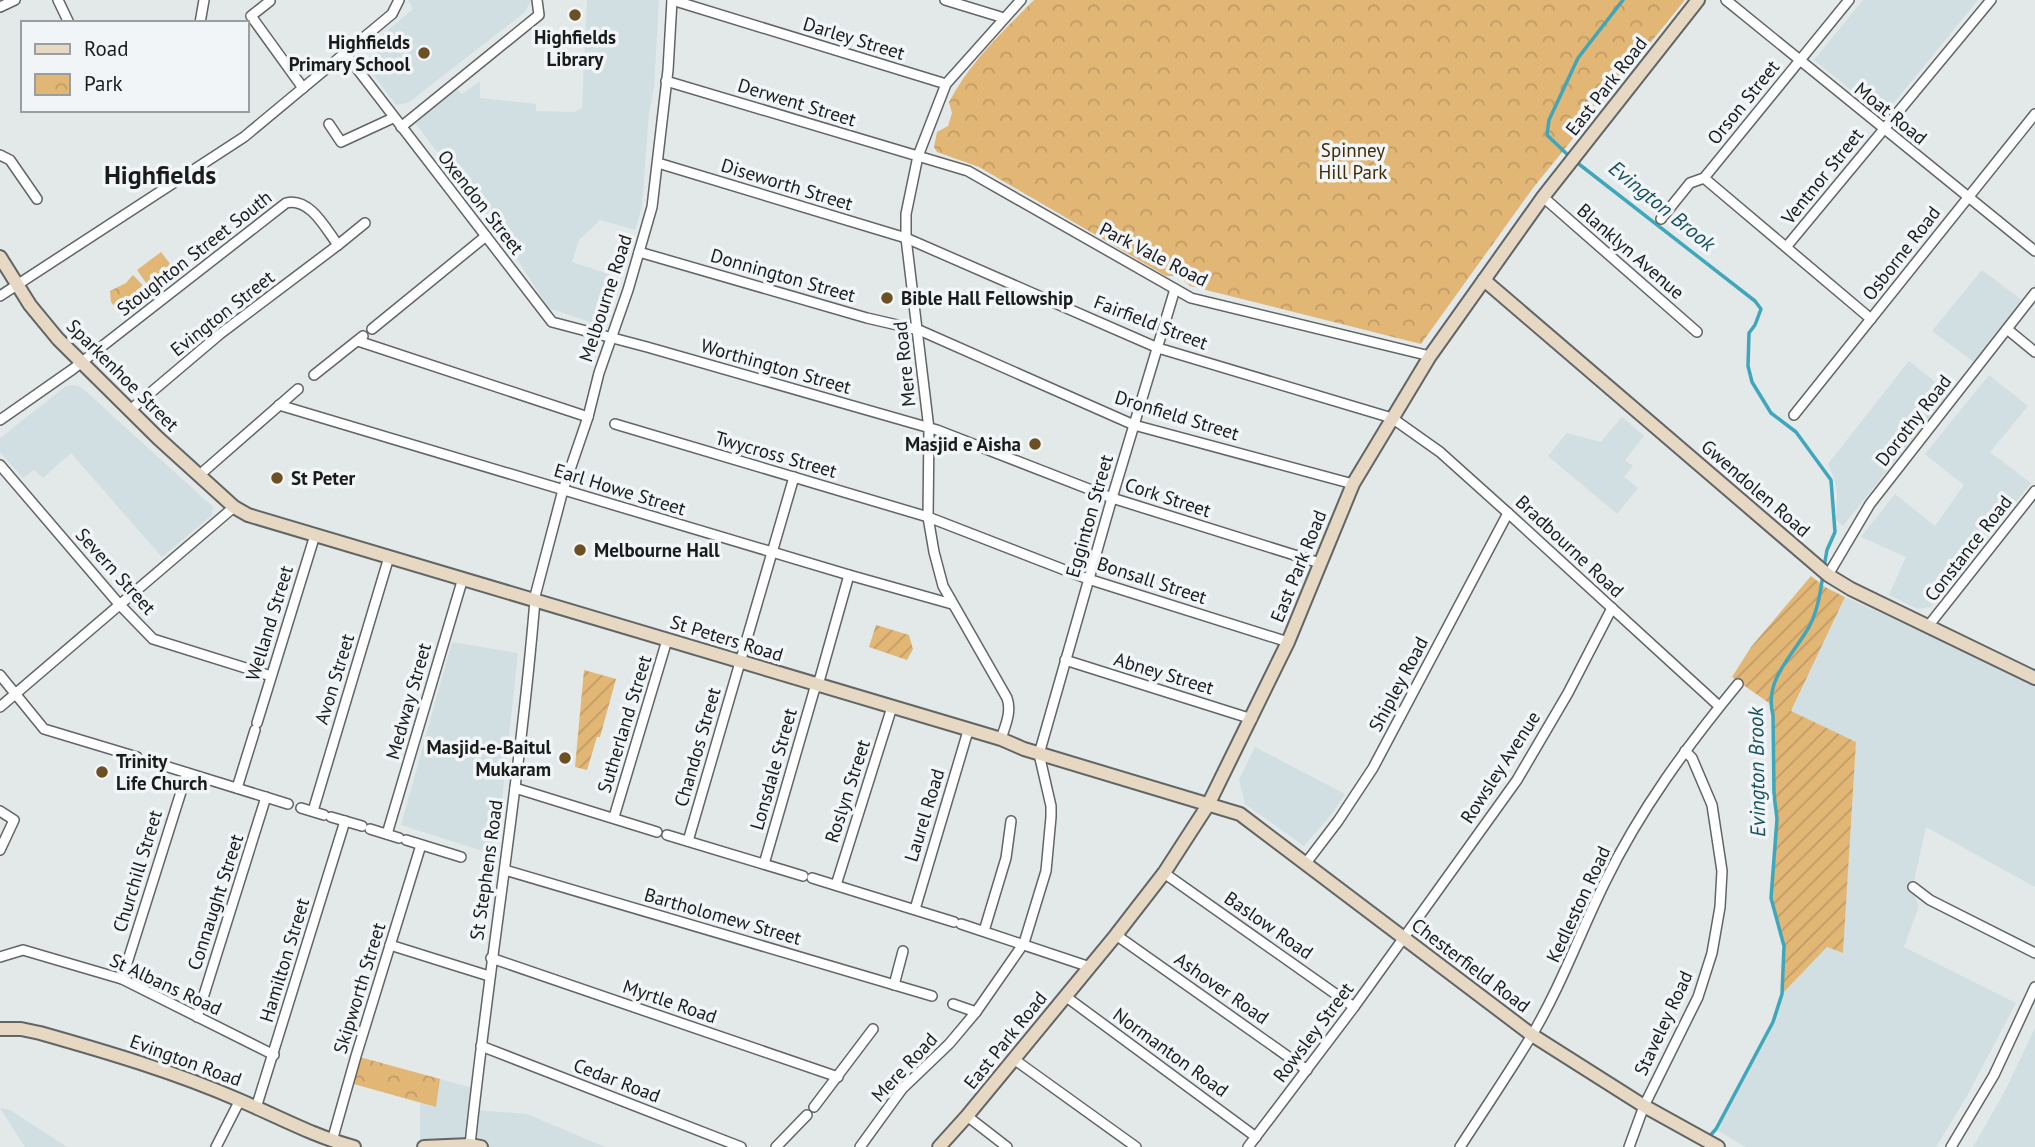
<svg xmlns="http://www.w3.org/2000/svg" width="2035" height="1147" font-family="'PT Sans',sans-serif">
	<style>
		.built { fill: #d1dfe2 }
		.grass { fill: #e2b675 }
		.park { fill: url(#park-crowns) }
		.garden { fill: url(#garden-furrows) }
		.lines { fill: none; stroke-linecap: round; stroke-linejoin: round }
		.stream { stroke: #3fa7bc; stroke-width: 3.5 }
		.street-casing { stroke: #616566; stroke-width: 12 }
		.secondary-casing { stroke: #616566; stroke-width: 16 }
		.street { stroke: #fff; stroke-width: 9 }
		.secondary { stroke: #e6d8c2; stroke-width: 12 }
		.poi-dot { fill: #6c5023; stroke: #f1f5f7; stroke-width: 2.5 }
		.labels { text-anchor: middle; stroke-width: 7; stroke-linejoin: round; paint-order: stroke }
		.poi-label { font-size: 19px; font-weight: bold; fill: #1a1c1c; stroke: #f1f5f7; text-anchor: start }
		.street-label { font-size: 19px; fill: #1a1c1c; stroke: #f1f5f7 }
		.park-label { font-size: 19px; fill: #402a03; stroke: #f1f5f7 }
		.water-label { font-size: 21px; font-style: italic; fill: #19535f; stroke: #f1f5f7 }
		.district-label { font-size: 26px; font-weight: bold; fill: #1a1c1c; stroke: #f1f5f7 }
	</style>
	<defs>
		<pattern id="park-crowns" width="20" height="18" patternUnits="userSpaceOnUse" patternTransform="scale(1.75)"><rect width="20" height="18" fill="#e2b675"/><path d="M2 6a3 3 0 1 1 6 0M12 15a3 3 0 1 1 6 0" fill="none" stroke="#c19c65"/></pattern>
		<pattern id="garden-furrows" width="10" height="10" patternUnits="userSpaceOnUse" patternTransform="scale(1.75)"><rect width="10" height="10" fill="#e2b675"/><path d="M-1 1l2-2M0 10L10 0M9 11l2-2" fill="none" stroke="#c19c65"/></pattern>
	</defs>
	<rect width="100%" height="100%" fill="#e3e8e9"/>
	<g class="built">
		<polygon points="408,0 531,0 525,12 408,103 396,105 364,62 386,45 380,37 413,9"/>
		<polygon points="587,0 659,0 654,89 649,112 642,207 635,230 600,220 579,240 572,262 618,277 605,327 549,308 499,232 415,123 455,87 462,94 480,81 480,98 536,104 536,111 574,112 582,108"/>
		<polygon points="1863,0 1978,0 1883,116 1814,60"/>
		<polygon points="1982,270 2023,301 1974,362 1932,331"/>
		<polygon points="1909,361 1949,393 1843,526 1836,520 1837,495 1834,478 1828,464"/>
		<polygon points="1989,375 2028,406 1990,452 2031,483 1931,607 1917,609 1889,595 1906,557 1861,537 1895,494 1935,526 1964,485 1925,454"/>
		<polygon points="73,385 81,387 213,507 212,515 162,557 71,453 43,478 34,470 23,478 0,452 0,438 65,387"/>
		<polygon points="1622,417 1644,436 1625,460 1633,466 1624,477 1638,488 1617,514 1548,456 1567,433 1601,442"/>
		<polygon points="1845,597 2035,683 2035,887 1926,827 1912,890 1919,906 1904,947 2016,1003 1967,1096 1936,1147 1745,1147 1716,1129 1773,1022 1782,994 1827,947 1843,953 1856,743 1791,712"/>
		<polygon points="452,642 518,653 497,847 486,852 401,825"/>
		<polygon points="1255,747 1345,794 1331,815 1304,846 1245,804 1239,780"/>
		<polygon points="2035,1028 2035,1147 1973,1147 2005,1091"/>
		<polygon points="440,1079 476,1089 474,1110 527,1114 605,1147 420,1147 420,1103 436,1107"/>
		<polygon points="0,1108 10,1110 67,1147 25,1147"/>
	</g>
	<polygon class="grass" points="161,252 174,269 149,287 137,270"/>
	<g class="park">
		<path d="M1034 0H1685L1533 188 1421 344 1190 286 1179 276H1166L979 167 937 152 934 147 937 132 948 126 952 113 949 102C970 62 1002 32 1034 0Z"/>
		<polygon points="133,275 150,293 122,316 111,302 110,291 126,283"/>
		<polygon points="356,1056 440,1079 436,1107 350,1083"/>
	</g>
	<g class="garden">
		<polygon points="1811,576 1825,587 1845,597 1791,711 1856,742 1843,953 1827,947 1782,994 1784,946 1771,898 1777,819 1774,794 1773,715 1769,703 1732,677 1751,647"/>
		<polygon points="876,625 909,635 913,649 907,660 869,647"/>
		<polygon points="584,670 616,679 600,737 597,737 587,770 575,767"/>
	</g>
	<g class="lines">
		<g class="stream">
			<polyline points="1569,156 1547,135 1549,120 1578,58 1623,0"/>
			<polyline points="1575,161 1755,301 1761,309 1755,325 1749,333 1748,366 1752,382 1771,413 1796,432 1831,480 1835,532 1827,550 1824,567"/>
			<path d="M1708 1138 1716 1129 1773 1022 1782 994 1784 946 1771 898 1777 819 1774 794 1773 715C1764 682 1790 658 1806 632 1817 615 1820 595 1823 575"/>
		</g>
		<defs>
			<g id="street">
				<polyline points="58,0 69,23"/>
				<polyline points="672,0 946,84"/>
				<polyline points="945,0 1004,18"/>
				<polyline points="1726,0 2035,251"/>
				<polyline points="270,1 251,16 303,88"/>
				<polyline points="0,7 15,0"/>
				<polyline points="200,23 204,0"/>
				<polyline points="345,53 552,322 647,347 937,430 1112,498 1320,563"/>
				<polyline points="666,81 968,171 1191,298 1430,356"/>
				<polyline points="329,124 341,142 393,118"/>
				<polyline points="401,127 539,15 537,0"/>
				<polyline points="0,155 10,160 37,199"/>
				<polyline points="658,163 906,238 1158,348 1392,418 1440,452 1508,513 1719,706"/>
				<polyline points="1704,178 1871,319"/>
				<polyline points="1543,197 1697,332"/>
				<polyline points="1661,219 1690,183 1704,178 1849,0"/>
				<polyline points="338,245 365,223"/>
				<polyline points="1787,246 1991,0"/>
				<polyline points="639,252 867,318 919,330 1134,425 1353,484"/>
				<polyline points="0,296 244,137 392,14 399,0"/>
				<polyline points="372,329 486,236"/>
				<polyline points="2007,329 2035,352"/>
				<polyline points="358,341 588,417"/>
				<polyline points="314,375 363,336"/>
				<polyline points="279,405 849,575 952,604"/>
				<polyline points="1794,415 2035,114"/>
				<path d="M0 420 73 369 286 203C310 197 326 229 338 245L220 334 129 411"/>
				<polyline points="615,424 928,517 1088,579 1288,642"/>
				<polyline points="0,465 119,604 153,639 271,676"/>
				<polyline points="204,471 298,389"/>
				<polyline points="1828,575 1870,504 2035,293"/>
				<polyline points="534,600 563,490 588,417 599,373 628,290 652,207 668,70 672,0"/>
				<polyline points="1929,625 2035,491"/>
				<polyline points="1065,660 1252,719"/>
				<polyline points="0,675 44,729 137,757"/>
				<polyline points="0,707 234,507"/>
				<polyline points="257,723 315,535"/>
				<path d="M1001 739C1005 726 1012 712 1007 698L943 586 934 552 928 517 929 429 906 238V214L918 156 946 84 1021 0"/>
				<polyline points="152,762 288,804"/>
				<polyline points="237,788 255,730"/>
				<polyline points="515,788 657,832"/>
				<polyline points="301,808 324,815"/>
				<polyline points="0,811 14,820 0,850"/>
				<polyline points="313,811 389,557"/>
				<polyline points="331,817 362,826"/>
				<polyline points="614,817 667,640"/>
				<polyline points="370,829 399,838"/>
				<polyline points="387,834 463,578"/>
				<polyline points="667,835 803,876"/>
				<polyline points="406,840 461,857"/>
				<polyline points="688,841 794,477"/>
				<polyline points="1306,863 1338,821 1373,768 1508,513"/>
				<polyline points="764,864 814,691 820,678 849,575"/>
				<polyline points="505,870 932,996"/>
				<polyline points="1164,873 1354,1007"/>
				<polyline points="812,878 954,922"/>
				<polyline points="836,885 892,707"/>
				<polyline points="1913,887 1930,900 2035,953"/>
				<polyline points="915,909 968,731"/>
				<polyline points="961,924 1090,967"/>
				<polyline points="984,931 1006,858 1011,821"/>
				<polyline points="1116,935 1307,1070"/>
				<polyline points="390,945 489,976"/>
				<polyline points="0,957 23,950 122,979 274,1055"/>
				<polyline points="491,958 838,1077"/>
				<polyline points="122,979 187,773"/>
				<polyline points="894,985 903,951"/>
				<polyline points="1065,996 1256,1137"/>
				<polyline points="953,1004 976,1012"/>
				<polyline points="197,1017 266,797"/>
				<polyline points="481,1046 741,1147"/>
				<polyline points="1015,1060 1136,1147"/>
				<polyline points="814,1107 873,1029"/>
				<polyline points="256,1108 345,821"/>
				<polyline points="967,1116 1007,1147"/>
				<polyline points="332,1141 356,1056 421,845"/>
				<path d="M470 1145C489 963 520 782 535 600"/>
				<polyline points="216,1147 240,1100"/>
				<polyline points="776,1147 807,1115"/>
				<polyline points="860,1147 902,1089 949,1044 976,1012 1024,943 1046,871 1051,817 1051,806 1039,754 1112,498 1175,289"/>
				<polyline points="1248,1147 1354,1007 1517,780 1568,693 1612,608"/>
				<path d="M1460 1147C1484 1110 1509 1073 1532 1035 1561 986 1580 933 1605 882 1640 810 1687 746 1738 684"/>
				<polyline points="1629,1147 1644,1106 1698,997 1712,953 1720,907 1722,871 1712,805 1692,758 1685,751"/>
				<polyline points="1951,1147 1994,1075 2035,987"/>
			</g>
			<g id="secondary">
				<polyline points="0,257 30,305 58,339 158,438 234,507 248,515 1001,739 1024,749 1240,814 1532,1035 1644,1106 1718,1147"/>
				<polyline points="1484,280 1828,575 1851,589 2035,678"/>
				<path d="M0 1029H21L40 1033C107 1052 175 1072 239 1100 277 1116 313 1136 354 1147"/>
				<polyline points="424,1147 470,1145 481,1147"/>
				<polyline points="939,1147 967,1116 1116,935 1164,873 1208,805 1288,642 1353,484 1430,356 1543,197 1698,0"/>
			</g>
		</defs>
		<use href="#street" class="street-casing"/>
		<use href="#secondary" class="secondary-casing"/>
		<use href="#street" class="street"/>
		<use href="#secondary" class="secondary"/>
	</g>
	<g class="poi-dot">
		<circle cx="575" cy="15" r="7"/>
		<circle cx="424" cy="53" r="7"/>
		<circle cx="887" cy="298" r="7"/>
		<circle cx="1035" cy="444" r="7"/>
		<circle cx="277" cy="478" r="7"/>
		<circle cx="580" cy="550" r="7"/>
		<circle cx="565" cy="758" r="7"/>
		<circle cx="102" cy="772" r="7"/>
	</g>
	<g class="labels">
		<g class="poi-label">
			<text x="575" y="44" text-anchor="middle">Highfields<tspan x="575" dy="22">Library</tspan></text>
			<text x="410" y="49" text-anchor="end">Highfields<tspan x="410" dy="22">Primary School</tspan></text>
			<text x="901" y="305">Bible Hall Fellowship</text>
			<text x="1021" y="451" text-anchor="end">Masjid e Aisha</text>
			<text x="291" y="485">St Peter</text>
			<text x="594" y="557">Melbourne Hall</text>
			<text x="551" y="754" text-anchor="end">Masjid-e-Baitul<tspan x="551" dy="22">Mukaram</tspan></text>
			<text x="116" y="768">Trinity<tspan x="116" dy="22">Life Church</tspan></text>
		</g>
		<g class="street-label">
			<text transform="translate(854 38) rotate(17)" y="7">Darley Street</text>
			<text transform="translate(1606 86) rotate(-52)" y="7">East Park Road</text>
			<text transform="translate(797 102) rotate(17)" y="7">Derwent Street</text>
			<text transform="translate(1743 102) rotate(-51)" y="7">Orson Street</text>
			<text transform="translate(1891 113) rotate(39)" y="7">Moat Road</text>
			<text transform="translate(1822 176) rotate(-51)" y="7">Ventnor Street</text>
			<text transform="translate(787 184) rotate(17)" y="7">Diseworth Street</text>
			<text transform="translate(481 202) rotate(52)" y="7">Oxendon Street</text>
			<text transform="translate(1631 251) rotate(41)" y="7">Blanklyn Avenue</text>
			<text transform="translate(194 253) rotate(-38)" y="7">Stoughton Street South</text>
			<text transform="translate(1901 253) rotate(-52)" y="7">Osborne Road</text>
			<text transform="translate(1154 254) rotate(27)" y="7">Park Vale Road</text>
			<text transform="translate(783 275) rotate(16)" y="7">Donnington Street</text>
			<text transform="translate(605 298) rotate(-72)" y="7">Melbourne Road</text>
			<text transform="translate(222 313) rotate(-38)" y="7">Evington Street</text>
			<text transform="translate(1151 322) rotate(21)" y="7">Fairfield Street</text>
			<text transform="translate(904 364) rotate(-96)" y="7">Mere Road</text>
			<text transform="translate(776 366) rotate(16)" y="7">Worthington Street</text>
			<text transform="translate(123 375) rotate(45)" y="7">Sparkenhoe Street</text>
			<text transform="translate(1177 415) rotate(17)" y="7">Dronfield Street</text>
			<text transform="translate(1913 420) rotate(-52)" y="7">Dorothy Road</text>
			<text transform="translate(776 454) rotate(16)" y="7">Twycross Street</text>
			<text transform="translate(1756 488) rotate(41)" y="7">Gwendolen Road</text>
			<text transform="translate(620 489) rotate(17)" y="7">Earl Howe Street</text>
			<text transform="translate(1168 497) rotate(18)" y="7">Cork Street</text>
			<text transform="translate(1089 516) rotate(-74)" y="7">Egginton Street</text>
			<text transform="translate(1570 546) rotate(43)" y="7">Bradbourne Road</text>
			<text transform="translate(1968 548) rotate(-52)" y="7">Constance Road</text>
			<text transform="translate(1298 566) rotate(-68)" y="7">East Park Road</text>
			<text transform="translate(116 571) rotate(48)" y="7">Severn Street</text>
			<text transform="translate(1152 580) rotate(18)" y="7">Bonsall Street</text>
			<text transform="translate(269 623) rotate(-73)" y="7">Welland Street</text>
			<text transform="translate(727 638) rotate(17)" y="7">St Peters Road</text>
			<text transform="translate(1164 673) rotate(17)" y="7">Abney Street</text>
			<text transform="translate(334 679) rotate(-73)" y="7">Avon Street</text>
			<text transform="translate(1398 684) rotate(-62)" y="7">Shipley Road</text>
			<text transform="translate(408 701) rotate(-74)" y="7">Medway Street</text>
			<text transform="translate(624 724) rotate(-73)" y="7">Sutherland Street</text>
			<text transform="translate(697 747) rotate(-74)" y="7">Chandos Street</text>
			<text transform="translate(1500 767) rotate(-57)" y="7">Rowsley Avenue</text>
			<text transform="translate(773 769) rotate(-74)" y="7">Lonsdale Street</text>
			<text transform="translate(847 791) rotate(-72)" y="7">Roslyn Street</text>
			<text transform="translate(924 815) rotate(-73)" y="7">Laurel Road</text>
			<text transform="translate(486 870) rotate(-82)" y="7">St Stephens Road</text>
			<text transform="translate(137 871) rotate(-73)" y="7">Churchill Street</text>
			<text transform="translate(215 902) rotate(-72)" y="7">Connaught Street</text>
			<text transform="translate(1578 904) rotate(-65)" y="7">Kedleston Road</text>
			<text transform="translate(723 916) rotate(16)" y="7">Bartholomew Street</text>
			<text transform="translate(1269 925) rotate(35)" y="7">Baslow Road</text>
			<text transform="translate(284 960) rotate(-73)" y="7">Hamilton Street</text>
			<text transform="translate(1471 965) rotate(37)" y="7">Chesterfield Road</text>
			<text transform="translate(166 984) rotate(25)" y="7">St Albans Road</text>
			<text transform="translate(359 988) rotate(-73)" y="7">Skipworth Street</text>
			<text transform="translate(1222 988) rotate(35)" y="7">Ashover Road</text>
			<text transform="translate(670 1001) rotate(19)" y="7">Myrtle Road</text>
			<text transform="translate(1663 1023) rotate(-65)" y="7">Staveley Road</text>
			<text transform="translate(1313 1032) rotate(-53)" y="7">Rowsley Street</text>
			<text transform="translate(1005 1040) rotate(-51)" y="7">East Park Road</text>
			<text transform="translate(1171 1052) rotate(36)" y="7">Normanton Road</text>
			<text transform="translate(186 1060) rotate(20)" y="7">Evington Road</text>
			<text transform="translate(904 1067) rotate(-47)" y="7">Mere Road</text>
			<text transform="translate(617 1080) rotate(21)" y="7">Cedar Road</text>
		</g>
		<g class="park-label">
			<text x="1353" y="157">Spinney<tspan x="1353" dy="22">Hill Park</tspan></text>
		</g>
		<g class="water-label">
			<text transform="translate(1662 206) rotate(39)" y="7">Evington Brook</text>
			<text transform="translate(1757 772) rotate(-91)" y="7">Evington Brook</text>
		</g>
		<g class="district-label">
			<text x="160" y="184">Highfields</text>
		</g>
	</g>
	<rect x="21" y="21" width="228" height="91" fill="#f1f5f7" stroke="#9b9e9f" stroke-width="2"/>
	<rect x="35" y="44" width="35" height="10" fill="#e6d8c2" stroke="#9b9e9f" stroke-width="2"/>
	<text x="84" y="56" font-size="21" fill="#1a1c1c">Road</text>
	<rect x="35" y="74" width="35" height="21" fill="url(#park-crowns)" stroke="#9b9e9f" stroke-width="2"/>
	<text x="84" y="91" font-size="21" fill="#1a1c1c">Park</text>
</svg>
